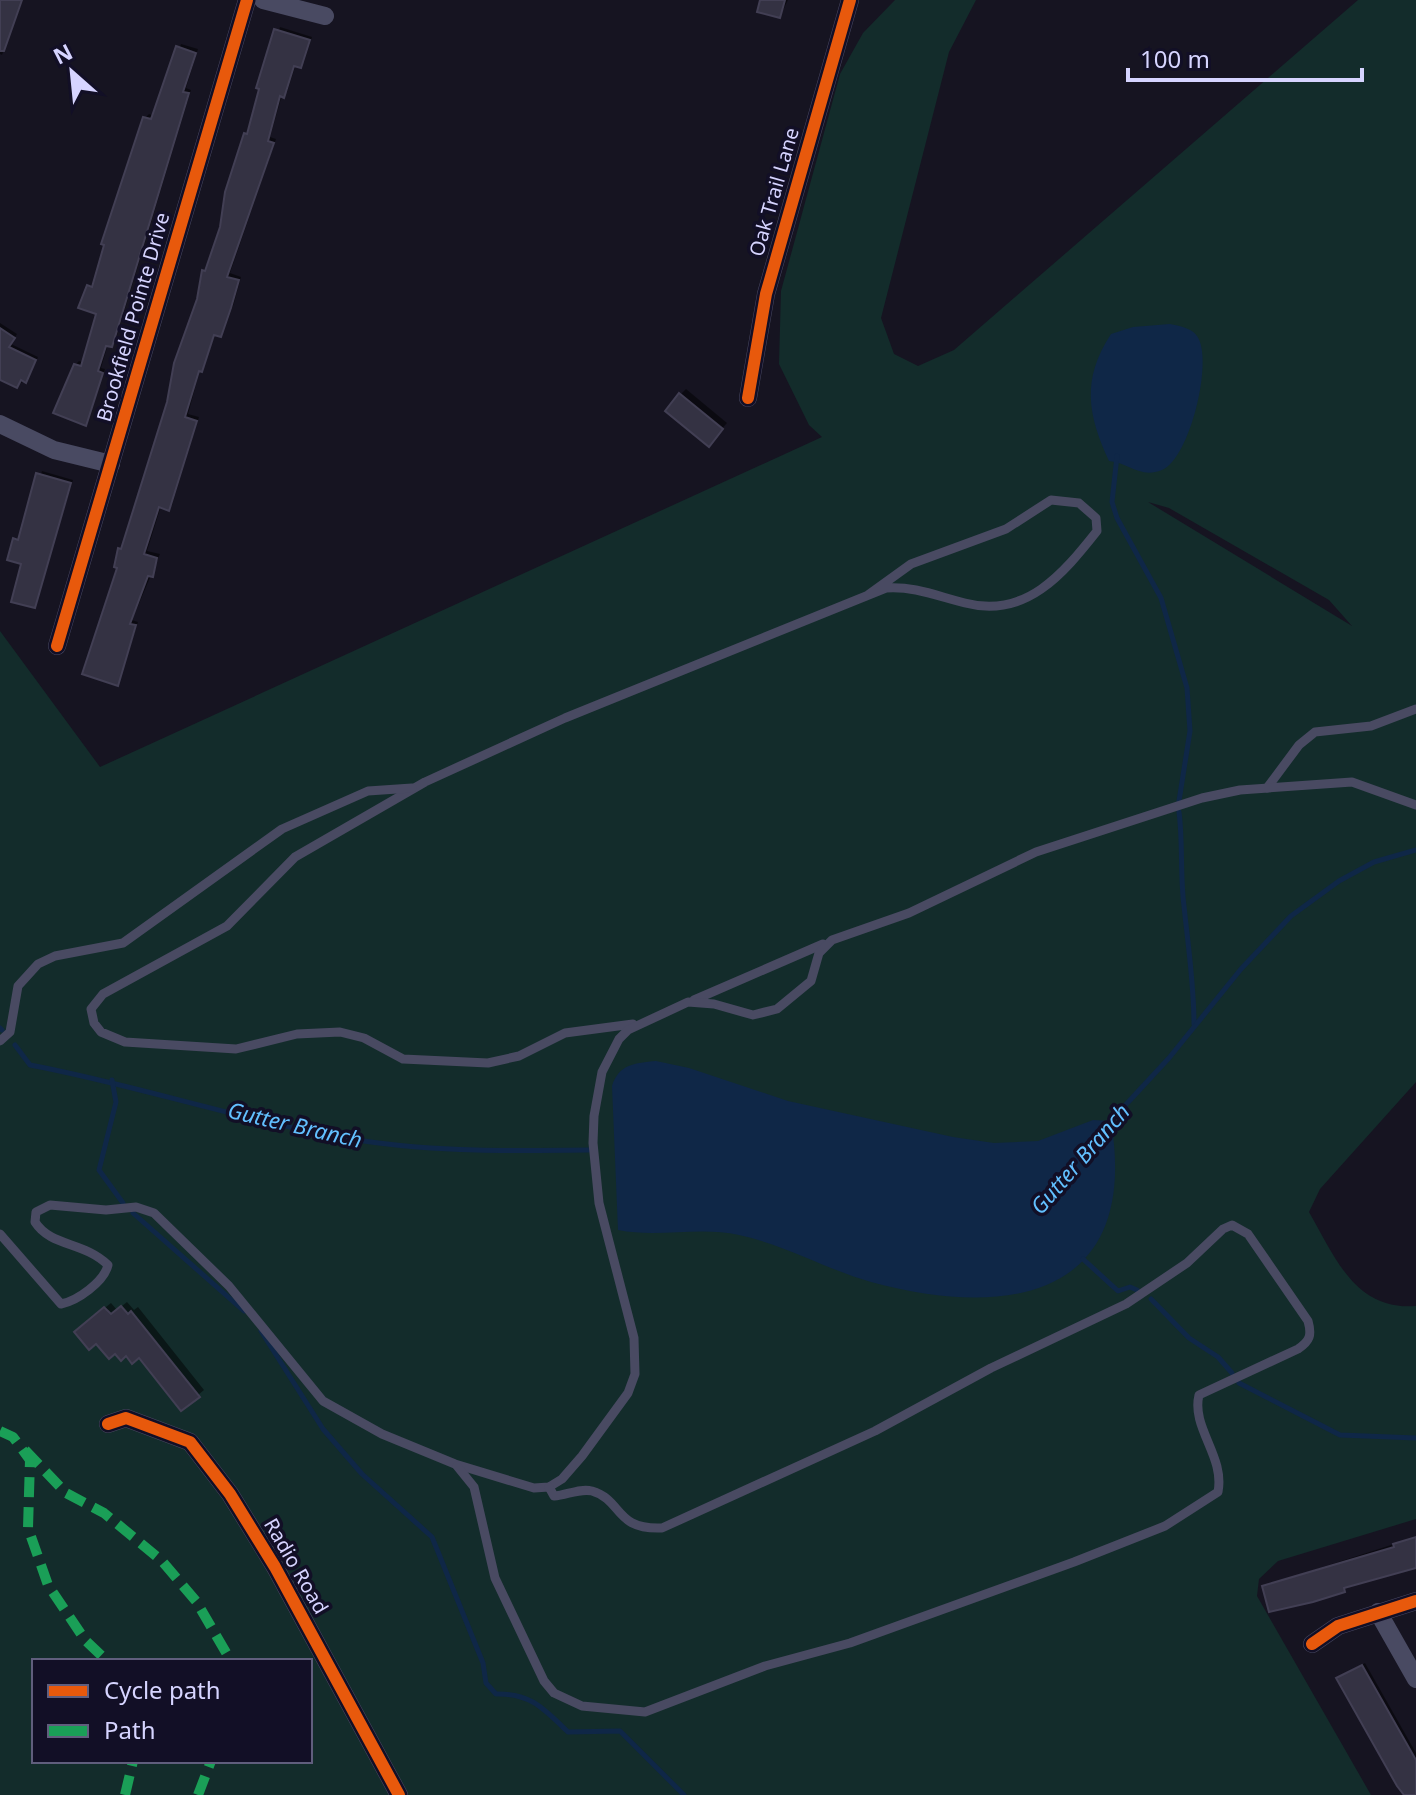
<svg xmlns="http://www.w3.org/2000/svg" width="1416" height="1795" font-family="'Noto Sans',sans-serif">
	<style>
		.green { fill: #132c2b; fill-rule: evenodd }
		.water { fill: #0f2747 }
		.shadow { fill: #0007 }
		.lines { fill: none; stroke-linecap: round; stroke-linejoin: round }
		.stream { stroke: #0f2747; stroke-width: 5 }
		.building { fill: #343243; stroke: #423f54; stroke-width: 2 }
		.lane { stroke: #494a62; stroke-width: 9 }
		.street { stroke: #494a62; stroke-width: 18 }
		.quiet { stroke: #1a9f57; stroke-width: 10; stroke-dasharray: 20 10; stroke-linecap: butt }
		.cycleway-casing { stroke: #120f26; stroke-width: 17 }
		.cycleway { stroke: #e8590c; stroke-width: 12 }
		.labels { text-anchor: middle; stroke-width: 7; stroke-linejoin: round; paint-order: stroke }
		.street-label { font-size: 20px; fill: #d6d4ff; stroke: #120f26 }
		.water-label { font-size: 22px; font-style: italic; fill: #62c0ff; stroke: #120f26 }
	</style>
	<rect width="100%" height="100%" fill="#161421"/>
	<path class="green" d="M895 0H976L949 52 881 318 894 354 918 366 954 350 1358 0H1416V1082L1320 1189 1309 1212C1335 1257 1355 1311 1416 1306V1519L1278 1561 1259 1579 1257 1596 1371 1795H0V631L100 767 822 437 809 425 779 364 781 291 840 74 863 33ZM1148 502 1169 508 1329 600 1352 626ZM34 1661H310V1761H34Z"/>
	<g class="water">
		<path d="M1170 324C1179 326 1192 328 1197 336 1214 359 1190 459 1162 470 1140 479 1130 463 1109 461 1088 415 1081 380 1111 334L1133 327Z"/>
		<path d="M656 1061 689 1068 788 1101 953 1137 994 1143 1038 1141 1093 1120 1111 1121C1140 1296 1011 1320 871 1282 826 1269 785 1245 739 1235 700 1226 658 1238 618 1230L612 1086C619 1064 635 1063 656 1061Z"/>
	</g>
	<g class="shadow">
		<polygon points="0,0 23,0 2,55 0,54"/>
		<polygon points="762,0 788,0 780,16"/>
		<polygon points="280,27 312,37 304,62 296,64 287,92 282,95 270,137 276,139 230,273 241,277 234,303 224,331 216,333 200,370 188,414 199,417 172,505 169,508 161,506 147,551 160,554 132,620 138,622 118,683 120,549 124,545 199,299 204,271 222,228 246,134"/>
		<polygon points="181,44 198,49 186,88 191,90 115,342 108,344 101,368 105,369 85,424 75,365 79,361 85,363 99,313 89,286 95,283 145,118 149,114 155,116"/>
		<polygon points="0,323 17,334 11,344 38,357 29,377 17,386 0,362"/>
		<polygon points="686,389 727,423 714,438 680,395"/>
		<polygon points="42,471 73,480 34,606 14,540 21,537"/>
		<polygon points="127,1302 134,1310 138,1307 204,1390 198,1395 139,1355 126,1353 82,1326 111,1303 117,1310"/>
		<polygon points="1416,1537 1416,1565 1347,1585 1344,1591 1264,1586"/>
		<polygon points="1365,1663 1416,1753 1416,1795 1406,1795 1339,1678"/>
	</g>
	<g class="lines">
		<g class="stream">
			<polyline points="1117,456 1112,502 1117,518 1161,598 1187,688 1190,731 1179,801"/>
			<path d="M1179 812C1183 843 1180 875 1184 906 1188 945 1194 984 1194 1024"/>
			<polyline points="0,1028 2,1030"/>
			<path d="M15 1045 30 1065C142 1086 251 1124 364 1141 438 1152 513 1151 589 1150"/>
			<polyline points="112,1080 116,1102 99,1170 123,1203"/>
			<polyline points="1107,1125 1169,1058 1241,969 1291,916 1339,881 1374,862 1416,850"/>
			<polyline points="133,1213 244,1311"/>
			<polyline points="1083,1259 1118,1291 1130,1287 1137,1290"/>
			<polyline points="1151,1299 1189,1338 1218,1357 1232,1373"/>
			<path d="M261 1331 323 1429 362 1474 432 1537 483 1663 486 1683 496 1694C531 1693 544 1709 568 1732L620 1731 684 1795"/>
			<polyline points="1239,1383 1340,1435 1416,1438"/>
		</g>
	</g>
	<g class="building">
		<polygon points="0,0 22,0 4,51 0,51"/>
		<polygon points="760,0 785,0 780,18 757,12"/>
		<polygon points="274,29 310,40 301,68 294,66 284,98 280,96 268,141 274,143 227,277 239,280 231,308 221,337 214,335 202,372 199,371 185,417 197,421 169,511 159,507 144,554 157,558 153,577 148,576 130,624 136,625 118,686 82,674 117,568 114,567 118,548 121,549 167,402 174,363 197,299 202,270 205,271 220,227 225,192 244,133 247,134 259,89 256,88"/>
		<polygon points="176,46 196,53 183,92 189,93 112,347 106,346 98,371 103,373 86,426 53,413 74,364 81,366 96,314 78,308 87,285 92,287 104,245 101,244 143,117 151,119"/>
		<polygon points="0,328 15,338 9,347 36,360 26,383 21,380 17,388 0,380"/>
		<polygon points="679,393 723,429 709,447 665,411"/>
		<polygon points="36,473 71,483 35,608 11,602 21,564 7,560 13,538 18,540"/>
		<polygon points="121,1306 128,1314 131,1311 200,1397 181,1411 139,1358 132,1364 126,1356 121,1361 115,1354 109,1359 96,1344 89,1350 74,1332 104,1307 111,1314"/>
		<polygon points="1416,1537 1416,1568 1344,1588 1345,1592 1313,1602 1269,1612 1262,1586 1394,1547 1393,1544"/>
		<polygon points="1362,1665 1416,1760 1416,1795 1404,1795 1397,1786 1336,1678"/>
	</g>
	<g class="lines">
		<g class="lane">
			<polyline points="1267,788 1299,745 1315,732 1371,726 1416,709"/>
			<polyline points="694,1000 823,944"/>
			<path d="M633 1024 565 1033 519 1056 488 1063 403 1059 364 1038 340 1032 297 1034 236 1049 125 1042 101 1032 94 1023 91 1009 103 994 227 926 295 857 425 782 565 718 886 588C914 586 937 596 965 603 1026 619 1063 574 1097 531L1096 518 1079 503 1051 500 1006 529 911 564 868 595"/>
			<polyline points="0,1041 10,1032 18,986 38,964 55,956 123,943 282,829 368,791 412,788"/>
			<path d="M0 1234 61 1304C77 1301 104 1282 108 1265 83 1241 51 1247 35 1222L36 1212 50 1205 106 1210 136 1207 154 1213 229 1286 323 1401 382 1434 455 1464 534 1488 549 1487 562 1479 582 1456 628 1393 635 1374 634 1338 599 1203 593 1143 594 1116 602 1072 619 1039 628 1030 688 1002 714 1004 753 1015 777 1009 811 981 819 953 832 940 909 913 1036 852 1202 798 1240 790 1352 782 1416 805"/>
			<path d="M457 1466 474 1487 495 1578 544 1681 554 1693 582 1706 645 1712 765 1666 850 1643 1074 1562 1165 1526 1218 1492C1225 1456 1191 1428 1199 1395L1298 1349C1310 1341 1312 1335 1308 1321L1248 1234 1232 1225 1223 1229 1187 1263 1126 1304 991 1368 875 1431 662 1528C614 1530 623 1500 592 1491 580 1488 567 1495 554 1496L549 1487"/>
		</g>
		<g class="street">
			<polyline points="263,0 325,16"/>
			<polyline points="748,398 766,294 850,0"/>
			<polyline points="0,424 54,450 111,464"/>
			<polyline points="57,646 247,0"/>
			<polyline points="108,1424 126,1418 190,1442 230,1494 275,1567 399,1795"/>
			<polyline points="1378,1612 1416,1679"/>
			<polyline points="1312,1644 1338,1626 1416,1601"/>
		</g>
		<g class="quiet">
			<polyline points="0,1431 13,1437 30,1460 28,1528 48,1585 85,1640 107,1661"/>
			<polyline points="25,1450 66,1493 104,1513 161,1560 196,1601 231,1661"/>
			<polyline points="125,1795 133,1761"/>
			<polyline points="198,1795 211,1761"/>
		</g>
		<defs>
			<g id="cycleway">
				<polyline points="748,398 766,294 850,0"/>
				<polyline points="57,646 247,0"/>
				<polyline points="108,1424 126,1418 190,1442 230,1494 275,1567 399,1795"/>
				<polyline points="1312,1644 1338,1626 1416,1601"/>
			</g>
		</defs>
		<use href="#cycleway" class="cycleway-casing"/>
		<use href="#cycleway" class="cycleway"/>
	</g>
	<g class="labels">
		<g class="street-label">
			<text transform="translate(774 192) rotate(-74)" y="7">Oak Trail Lane</text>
			<text transform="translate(133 317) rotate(-74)" y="7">Brookfield Pointe Drive</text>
			<text transform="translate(296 1566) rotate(60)" y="7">Radio Road</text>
		</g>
		<g class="water-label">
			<text transform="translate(295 1125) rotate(13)" y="8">Gutter Branch</text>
			<text transform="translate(1080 1159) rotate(-49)" y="8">Gutter Branch</text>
		</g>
	</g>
	<rect x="32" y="1659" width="280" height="104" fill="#120f26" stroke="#605e7d" stroke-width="2"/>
	<rect x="48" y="1685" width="40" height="12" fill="#e8590c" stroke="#605e7d" stroke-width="2"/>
	<text x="104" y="1699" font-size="24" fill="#d6d4ff">Cycle path</text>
	<rect x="48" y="1725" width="40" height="12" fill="#1a9f57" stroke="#605e7d" stroke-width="2"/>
	<text x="104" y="1739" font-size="24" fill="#d6d4ff">Path</text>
	<g transform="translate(72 72) rotate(333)" stroke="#120f26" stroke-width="6" paint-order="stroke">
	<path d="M0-6L14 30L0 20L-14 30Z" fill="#d6d4ff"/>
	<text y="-12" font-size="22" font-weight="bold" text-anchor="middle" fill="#d6d4ff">N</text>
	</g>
	<path d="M1128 68v12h234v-12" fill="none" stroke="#d6d4ff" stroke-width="4"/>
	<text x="1140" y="68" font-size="24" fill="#d6d4ff" stroke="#120f26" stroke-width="6" paint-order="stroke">100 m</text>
</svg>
